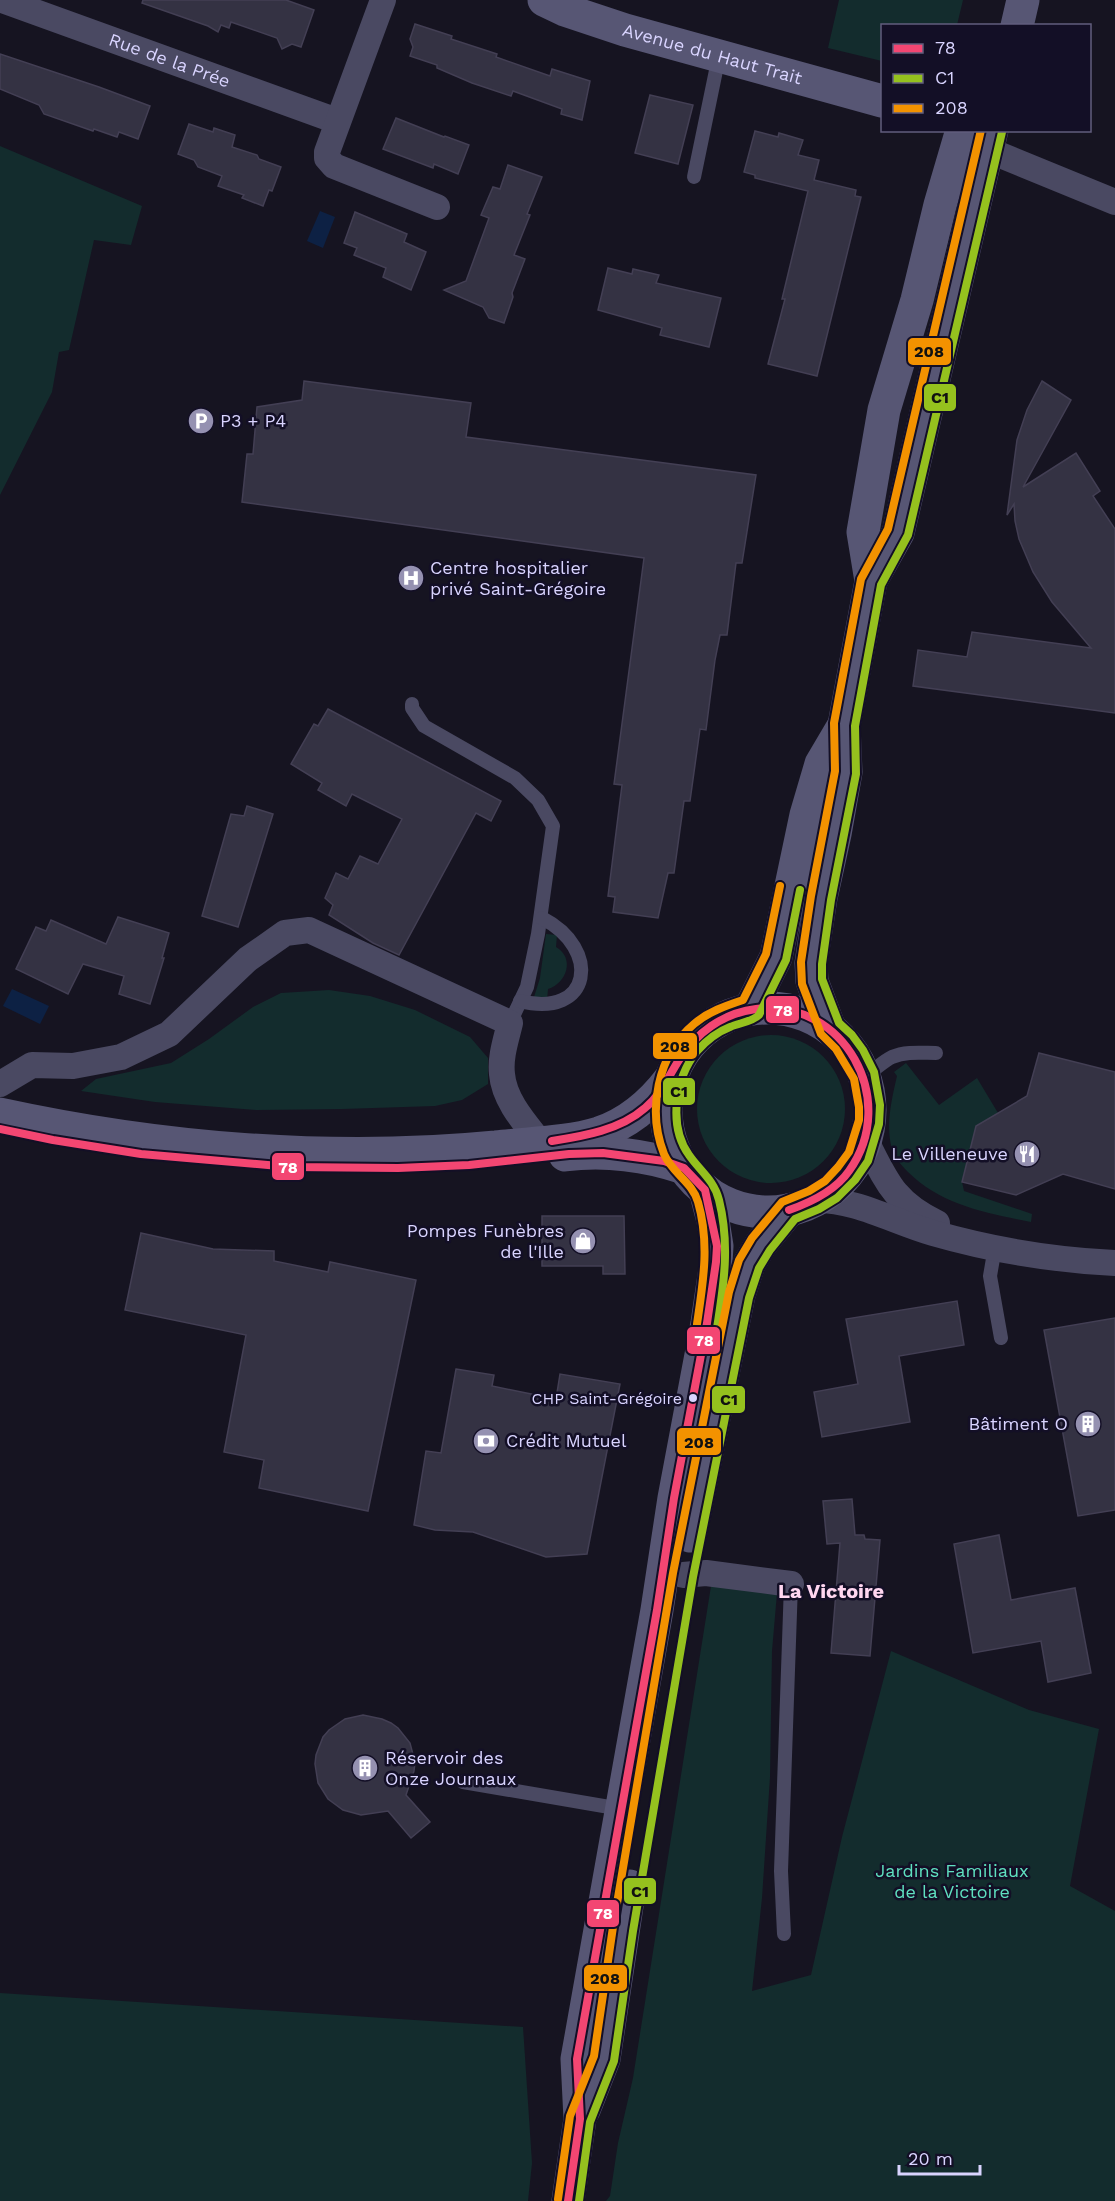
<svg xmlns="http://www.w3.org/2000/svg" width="1115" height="2201" font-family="'Work Sans',sans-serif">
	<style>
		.green { fill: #132c2d }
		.water { fill: #0d2144 }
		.building { fill: #343243; stroke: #433f54; stroke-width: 1.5 }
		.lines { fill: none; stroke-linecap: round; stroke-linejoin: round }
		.lane { stroke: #4a4962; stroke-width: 14 }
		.street { stroke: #4a4962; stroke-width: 26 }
		.secondary { stroke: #575674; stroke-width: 33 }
		.bus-1-casing { stroke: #130f26; stroke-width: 12 }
		.bus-2-casing { stroke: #130f26; stroke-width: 12 }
		.bus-3-casing { stroke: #130f26; stroke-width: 12 }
		.bus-1 { stroke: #f34672; stroke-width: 8 }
		.bus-2 { stroke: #95c11e; stroke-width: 8 }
		.bus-3 { stroke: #f39200; stroke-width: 8 }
		.bus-dot { fill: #d9d4ff; stroke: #130f26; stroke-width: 2 }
		.labels { text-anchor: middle; stroke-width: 5; stroke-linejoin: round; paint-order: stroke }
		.bus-label { font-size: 16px; fill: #d9d4ff; stroke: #130f26; text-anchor: end }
		.street-label { font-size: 18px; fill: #d9d4ff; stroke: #130f26 }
		.poi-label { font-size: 18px; fill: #d9d4ff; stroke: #130f26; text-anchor: start }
		.park-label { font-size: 18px; fill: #5fe0c0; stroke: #130f26 }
		.neighbourhood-label { font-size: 20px; font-weight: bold; fill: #ffd6f0; stroke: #130f26 }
		.line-badge { stroke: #130f26; stroke-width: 2 }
		.badge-label { font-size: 16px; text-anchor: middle; font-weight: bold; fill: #fff }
		.pale-badge-label { font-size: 16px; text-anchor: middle; font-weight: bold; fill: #111 }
	</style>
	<rect width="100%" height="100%" fill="#161421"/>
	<g class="green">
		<polygon points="839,0 963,0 957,25 882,26 882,61 828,48"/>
		<polygon points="0,146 142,206 131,245 94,240 69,350 59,352 52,392 0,495"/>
		<path d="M546 934 557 935 556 947C575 958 567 983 548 989L547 1000 534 997 540 978Z"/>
		<polygon points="329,990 370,996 415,1010 470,1037 488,1058 488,1084 462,1100 435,1106 342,1109 256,1110 155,1102 81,1091 96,1079 171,1063 209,1039 253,1007 281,993"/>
		<circle cx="771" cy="1109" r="74"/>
		<path d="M906 1063 939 1105 977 1078 998 1113 974 1134 962 1182 964 1191 1032 1214 1031 1222C986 1213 941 1205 908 1172 900 1164 894 1157 891 1145 886 1122 892 1098 897 1076L894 1072Z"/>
		<polygon points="711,1586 777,1593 772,1651 770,1777 762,1898 752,1991 811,1975 842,1837 891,1651 1029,1710 1099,1729 1070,1886 1115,1911 1115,2201 606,2201 610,2196 618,2143 633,2078"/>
		<polygon points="0,1993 523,2027 532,2163 528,2201 0,2201"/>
	</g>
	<g class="water">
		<polygon points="320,211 335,217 323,248 307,241"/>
		<polygon points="12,989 49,1006 40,1024 3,1006"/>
	</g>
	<g class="building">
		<polygon points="143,0 286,0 314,10 301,47 292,44 282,49 277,38 231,22 229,28 221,25 218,32 208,26 142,3"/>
		<polygon points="415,24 452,36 451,39 497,54 496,57 550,76 552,69 590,81 582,120 561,114 562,109 513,91 511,96 472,83 437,68 437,65 410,56 413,47 410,39"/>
		<polygon points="0,54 99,87 150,106 138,139 119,132 117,137 94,129 93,131 44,114 39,105 0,89"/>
		<polygon points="650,95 693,105 678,164 635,153"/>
		<polygon points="396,118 444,137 445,136 469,145 458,174 434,164 433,168 383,149"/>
		<polygon points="189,124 213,132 214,128 235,135 232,147 257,155 259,159 281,167 272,191 269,190 263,206 242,198 244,195 218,186 222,176 198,167 194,160 178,154"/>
		<polygon points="755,131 778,137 779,133 803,140 798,155 819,160 814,180 856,190 855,196 861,197 817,376 768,364 785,299 782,299 808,191 755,178 755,175 744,172"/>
		<polygon points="508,165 542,177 527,214 530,215 514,255 525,259 512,293 513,297 504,323 489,318 483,307 444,290 466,281 489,218 481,215 493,187 500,189"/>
		<polygon points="355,212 407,234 404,242 426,252 411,290 383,277 386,268 354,255 357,248 344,243"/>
		<polygon points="608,268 632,274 633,269 659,275 656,283 721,298 709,347 660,335 662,328 598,310"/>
		<polygon points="304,381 471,403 466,437 756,475 742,563 736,563 727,635 720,635 715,660 706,730 700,729 690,801 684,801 674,873 668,873 658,918 613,912 615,897 608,896 622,785 614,784 644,558 242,502 247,454 253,454 257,407 302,400"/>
		<polygon points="1042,381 1071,400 1023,487 1076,453 1100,491 1093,496 1115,529 1115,713 913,686 918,650 967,657 972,632 1091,648 1052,602 1033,572 1019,539 1015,521 1014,504 1007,515 1017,440 1027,410"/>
		<polygon points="328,709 501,801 491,821 476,813 399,955 373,943 329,915 333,905 325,898 336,873 348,879 360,856 378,864 402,819 352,794 346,806 318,790 322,783 291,764 314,724 318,726"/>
		<polygon points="247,806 273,814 238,927 202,916 231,814 244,816"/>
		<polygon points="118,917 169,933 162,958 164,958 150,1004 119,994 124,976 83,964 68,994 16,969 36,927 46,931 51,920 106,944"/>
		<polygon points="1039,1053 1115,1072 1115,1189 1063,1174 1016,1195 962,1182 976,1126 1027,1096"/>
		<polygon points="542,1216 624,1216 625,1274 603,1274 603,1266 542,1266"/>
		<polygon points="141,1233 213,1249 274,1251 274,1261 328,1272 330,1262 416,1280 368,1511 259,1488 264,1460 224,1452 246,1335 125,1310"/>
		<polygon points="957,1301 964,1345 899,1356 910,1422 822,1437 814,1392 858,1384 846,1319"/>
		<polygon points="1115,1318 1115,1510 1078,1516 1044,1330"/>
		<polygon points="456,1369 494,1375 492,1386 556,1399 560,1374 620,1384 587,1554 546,1557 473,1532 435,1530 414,1525 426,1451 441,1453"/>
		<polygon points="852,1499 855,1535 864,1535 865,1539 880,1540 870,1656 831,1653 840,1543 827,1544 823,1501"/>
		<polygon points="999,1535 1011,1600 1075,1588 1091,1673 1048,1682 1041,1641 973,1653 954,1544"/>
		<polygon points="363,1715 382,1719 391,1723 398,1728 410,1743 415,1762 414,1771 406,1795 430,1822 411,1838 388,1811 361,1815 343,1810 328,1799 318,1783 315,1764 316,1755 323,1737 329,1730 345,1719"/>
	</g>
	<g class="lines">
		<g class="lane">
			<polyline points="694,177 719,56"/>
			<polyline points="412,704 412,708 424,726 515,778 538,800 553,826 538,934 527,987 510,1023"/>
			<path d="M520 1001C592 1019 602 949 542 918"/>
			<path d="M864 1076C874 1071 882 1062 892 1057 906 1051 922 1053 936 1053"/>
			<polyline points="995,1247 990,1276 1001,1338"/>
			<polyline points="463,1782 621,1809"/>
			<polyline points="784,1934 781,1871 791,1584"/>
		</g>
		<g class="street">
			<path id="s1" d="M2 0 337 121"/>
			<polyline points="383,0 327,152 327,158 334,166 437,207"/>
			<polyline points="971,143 1115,202"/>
			<path d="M0 1084 32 1065 73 1066 121 1057 169 1034 248 959 285 933 309 930 510 1023C506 1040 500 1057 502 1074 504 1100 525 1123 540 1142"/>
			<path d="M865 1139C886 1180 893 1202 937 1223"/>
			<path d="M814 1200C856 1199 894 1222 933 1233 992 1250 1054 1260 1115 1263"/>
			<polyline points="683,1575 706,1573 791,1584"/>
		</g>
		<g class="secondary">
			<path id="s2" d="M544 0 565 10 625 30 882 101"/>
			<polyline points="1017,26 1023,0"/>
			<polyline points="871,581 863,532 884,410 917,300 940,205 962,130"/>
			<circle cx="768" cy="1110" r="102"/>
			<polyline points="750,1009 776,957 806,815 821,764 844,725"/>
			<polyline points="830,1029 812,981 811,963 821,898 835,834 846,772 844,725 871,581 898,533 992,130"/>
			<path d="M0 1114C161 1149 332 1163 496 1147 529 1143 566 1143 599 1133 629 1123 651 1104 670 1079"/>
			<path d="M565 1155C604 1150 647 1155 684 1168"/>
			<polyline points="690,1536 739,1295 749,1264 761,1244 789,1210"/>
			<polyline points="584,2110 604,2059 630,1886"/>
			<polyline points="568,2201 580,2119 577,2059 657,1610 674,1498 707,1323 716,1262 717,1246 713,1221 705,1190"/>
		</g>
		<defs>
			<g id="bus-1">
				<polyline points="0,1129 53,1140 141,1154 290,1167 398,1168 469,1165 569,1154 603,1153 664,1161 684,1168 705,1190 717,1246 716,1262 707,1323 674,1498 657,1610 577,2059 580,2119 568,2201"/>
				<path d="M552 1141C584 1136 620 1130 645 1108 661 1095 668 1077 679 1060 696 1033 723 1013 756 1009 844 998 900 1100 849 1171 835 1191 812 1202 789 1210"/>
			</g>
			<g id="bus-2">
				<path d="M717 1328C724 1284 730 1244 719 1200 714 1180 700 1171 689 1155 668 1126 675 1078 697 1051 706 1041 717 1032 730 1027 739 1023 752 1022 759 1015L786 960 800 890"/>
				<polyline points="579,2201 590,2122 614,2061 633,1931 693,1577 749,1298 759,1268 770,1250 795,1219 819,1209 837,1198 855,1180 868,1161 879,1124 880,1105 874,1072 863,1050 852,1035 839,1023 822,979 822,964 831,900 856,774 855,726 881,585 908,535 1002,132"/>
			</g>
			<g id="bus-3">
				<path d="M697 1324C703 1283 710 1244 698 1202 693 1183 672 1173 664 1154 647 1111 657 1055 694 1024 708 1012 725 1006 743 1000L766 954 780 886"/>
				<polyline points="558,2199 570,2116 594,2056 613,1927 673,1573 729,1292 739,1260 752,1238 782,1202 809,1191 825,1181 838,1167 849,1152 859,1120 859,1107 854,1079 836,1049 821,1034 802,984 801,962 811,896 835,771 834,723 861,579 888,529 981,130"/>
			</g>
		</defs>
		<use href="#bus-1" class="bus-1-casing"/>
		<use href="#bus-2" class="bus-2-casing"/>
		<use href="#bus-3" class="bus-3-casing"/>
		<use href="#bus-1" class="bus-1"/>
		<use href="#bus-2" class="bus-2"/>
		<use href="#bus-3" class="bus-3"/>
	</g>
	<defs>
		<symbol id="parking-disc" viewBox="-11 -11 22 22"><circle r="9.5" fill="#9591b1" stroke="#130f26"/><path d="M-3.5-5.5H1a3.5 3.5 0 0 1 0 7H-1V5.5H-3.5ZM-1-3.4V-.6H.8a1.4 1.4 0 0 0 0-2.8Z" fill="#fff"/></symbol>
		<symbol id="hospital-disc" viewBox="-11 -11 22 22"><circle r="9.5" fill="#9591b1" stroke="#130f26"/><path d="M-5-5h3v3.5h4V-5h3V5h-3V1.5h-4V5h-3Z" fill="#fff"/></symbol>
		<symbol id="restaurant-disc" viewBox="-11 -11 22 22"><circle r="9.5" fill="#9591b1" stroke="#130f26"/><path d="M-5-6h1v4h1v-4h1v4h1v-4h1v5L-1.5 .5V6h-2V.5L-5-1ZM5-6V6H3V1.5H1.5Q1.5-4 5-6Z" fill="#fff"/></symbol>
		<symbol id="shop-disc" viewBox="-11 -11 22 22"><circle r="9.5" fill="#9591b1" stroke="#130f26"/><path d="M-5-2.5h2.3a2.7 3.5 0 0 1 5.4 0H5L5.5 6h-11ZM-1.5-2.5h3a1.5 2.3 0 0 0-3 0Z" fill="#fff"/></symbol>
		<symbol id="building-disc" viewBox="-11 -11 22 22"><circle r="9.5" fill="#9591b1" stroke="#130f26"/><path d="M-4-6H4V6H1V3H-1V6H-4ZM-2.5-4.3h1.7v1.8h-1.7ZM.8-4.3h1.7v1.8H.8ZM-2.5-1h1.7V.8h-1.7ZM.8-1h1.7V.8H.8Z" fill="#fff"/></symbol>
		<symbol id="bank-disc" viewBox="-11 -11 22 22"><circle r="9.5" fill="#9591b1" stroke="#130f26"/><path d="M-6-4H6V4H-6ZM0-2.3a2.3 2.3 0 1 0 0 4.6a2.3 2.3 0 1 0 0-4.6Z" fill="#fff"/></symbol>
	</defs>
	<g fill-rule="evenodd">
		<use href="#parking-disc" x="186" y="406" width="30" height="30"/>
		<use href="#hospital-disc" x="396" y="563" width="30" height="30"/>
		<use href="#restaurant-disc" x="1012" y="1139" width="30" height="30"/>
		<use href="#shop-disc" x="568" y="1226" width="30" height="30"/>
		<use href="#building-disc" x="1073" y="1409" width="30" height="30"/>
		<use href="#bank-disc" x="471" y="1426" width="30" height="30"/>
		<use href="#building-disc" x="350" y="1753" width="30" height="30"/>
	</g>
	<circle class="bus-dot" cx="693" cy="1398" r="5"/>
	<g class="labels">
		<g class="bus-label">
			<text x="682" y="1404">CHP Saint-Grégoire</text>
		</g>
		<g class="street-label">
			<text dy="6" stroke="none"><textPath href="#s2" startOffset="177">Avenue du Haut Trait</textPath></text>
			<text dy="6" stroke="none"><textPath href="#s1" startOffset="178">Rue de la Prée</textPath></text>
		</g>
		<g class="poi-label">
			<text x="220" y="427">P3 + P4</text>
			<text x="430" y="574">Centre hospitalier<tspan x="430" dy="21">privé Saint-Grégoire</tspan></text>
			<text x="1008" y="1160" text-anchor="end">Le Villeneuve</text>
			<text x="564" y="1237" text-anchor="end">Pompes Funèbres<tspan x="564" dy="21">de l'Ille</tspan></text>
			<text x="1068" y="1430" text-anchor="end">Bâtiment O</text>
			<text x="506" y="1447">Crédit Mutuel</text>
			<text x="385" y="1764">Réservoir des<tspan x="385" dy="21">Onze Journaux</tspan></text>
		</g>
		<g class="park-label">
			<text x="952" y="1877">Jardins Familiaux<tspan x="952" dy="21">de la Victoire</tspan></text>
		</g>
		<g class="neighbourhood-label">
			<text x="831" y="1598">La Victoire</text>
		</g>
	</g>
	<g class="line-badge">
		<rect x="907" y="337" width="45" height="29" rx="6" fill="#f39200"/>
		<rect x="923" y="383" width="34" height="29" rx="6" fill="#95c11e"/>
		<rect x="765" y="995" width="35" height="29" rx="6" fill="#f34672"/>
		<rect x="652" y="1032" width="46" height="28" rx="6" fill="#f39200"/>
		<rect x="662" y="1077" width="34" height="29" rx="6" fill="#95c11e"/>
		<rect x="271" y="1152" width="34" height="29" rx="6" fill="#f34672"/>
		<rect x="686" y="1326" width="35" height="29" rx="6" fill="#f34672"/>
		<rect x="711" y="1385" width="35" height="29" rx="6" fill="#95c11e"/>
		<rect x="676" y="1427" width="46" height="29" rx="6" fill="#f39200"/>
		<rect x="623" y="1877" width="34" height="28" rx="6" fill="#95c11e"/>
		<rect x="586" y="1899" width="34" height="29" rx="6" fill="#f34672"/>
		<rect x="583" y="1964" width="45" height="28" rx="6" fill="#f39200"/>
	</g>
	<g class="badge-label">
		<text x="783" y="1016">78</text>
		<text x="288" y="1173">78</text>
		<text x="704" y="1346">78</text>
		<text x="603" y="1919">78</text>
	</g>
	<g class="pale-badge-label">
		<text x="929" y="357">208</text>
		<text x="940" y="403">C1</text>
		<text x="675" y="1052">208</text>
		<text x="679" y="1097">C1</text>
		<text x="729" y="1405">C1</text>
		<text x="699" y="1448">208</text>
		<text x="640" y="1897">C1</text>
		<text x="605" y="1984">208</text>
	</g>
	<rect x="881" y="24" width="210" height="108" fill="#130f26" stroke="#625e7d" stroke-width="1.5"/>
	<rect x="893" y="44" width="30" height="9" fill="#f34672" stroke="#625e7d" stroke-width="1.5"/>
	<text x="935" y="54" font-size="18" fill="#d9d4ff">78</text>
	<rect x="893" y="74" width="30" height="9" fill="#95c11e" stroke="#625e7d" stroke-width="1.5"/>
	<text x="935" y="84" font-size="18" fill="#d9d4ff">C1</text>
	<rect x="893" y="104" width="30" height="9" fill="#f39200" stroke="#625e7d" stroke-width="1.5"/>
	<text x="935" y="114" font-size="18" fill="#d9d4ff">208</text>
	<path d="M899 2165v9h81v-9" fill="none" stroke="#d9d4ff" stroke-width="3"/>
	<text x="908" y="2165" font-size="18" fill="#d9d4ff" stroke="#130f26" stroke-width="4.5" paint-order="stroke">20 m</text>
</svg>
